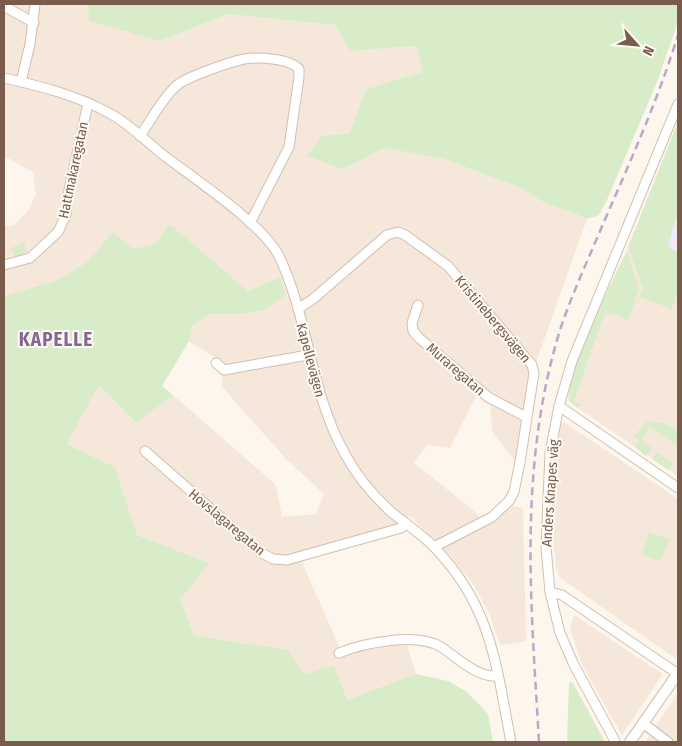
<svg xmlns="http://www.w3.org/2000/svg" width="682" height="746" font-family="'Fira Sans Condensed',sans-serif">
	<style>
		.residential { fill: #f5e8da }
		.education { fill: #f3e8fa }
		.green { fill: #d8ecc9 }
		.lines { fill: none; stroke-linecap: round; stroke-linejoin: round }
		.minor-casing { stroke: #d1beb0; stroke-width: 11 }
		.tertiary-casing { stroke: #d1beb0; stroke-width: 12 }
		.minor { stroke: #fff; stroke-width: 9 }
		.tertiary { stroke: #fff; stroke-width: 10 }
		.rail { stroke: #b9a8c9; stroke-width: 2.5; stroke-dasharray: 8 5; stroke-linecap: butt }
		.labels { text-anchor: middle; stroke-width: 4; stroke-linejoin: round; paint-order: stroke }
		.street-label { font-size: 14px; fill: #7a5c4d; stroke: #fffaf3 }
		.district-label { font-size: 19px; font-weight: bold; letter-spacing: 1px; fill: #846695; stroke: #fffaf3 }
	</style>
	<rect width="100%" height="100%" fill="#fdf6ec"/>
	<g class="residential">
		<polygon points="4,4 88,4 90,21 160,41 228,14 335,25 350,51 417,46 424,72 366,89 350,133 322,136 343,169 384,148 444,159 519,187 548,205 569,211 587,219 528,385 516,462 493,433 490,412 492,407 476,396 450,448 427,445 414,463 473,510 486,525 513,506 523,508 526,641 500,645 489,613 473,584 447,552 410,516 396,526 300,552 304,567 343,655 380,645 407,645 416,674 347,700 304,674 288,650 194,635 180,600 209,563 137,535 115,467 67,444 99,385 136,423 173,395 276,485 282,517 316,514 324,494 287,460 222,387 222,362 189,341 192,326 209,314 242,314 264,310 286,295 280,277 248,291 170,224 156,243 133,249 113,232 87,262 58,280 4,296 4,226 14,225 27,212 36,195 33,172 4,156"/>
		<polygon points="634,232 678,253 678,476 572,404"/>
		<polygon points="564,422 678,499 678,652 675,658 560,578 556,568 553,535 554,494 558,446 561,426"/>
		<polygon points="574,615 663,674 622,735 583,667 570,629"/>
		<polygon points="678,693 678,742 645,742"/>
	</g>
	<polygon class="education" points="678,211 678,253 668,247"/>
	<g class="green">
		<polygon points="88,4 678,4 678,22 657,82 607,200 599,215 587,219 569,211 548,205 519,187 444,159 384,148 343,169 307,156 322,136 350,133 366,89 423,72 417,46 350,51 335,25 228,14 160,41 89,21"/>
		<polygon points="678,122 678,211 668,247 678,253 678,287 672,309 640,297 643,288 628,247"/>
		<polygon points="170,224 248,291 280,277 286,295 264,310 242,314 209,314 192,326 189,341 162,386 173,395 136,423 99,385 67,444 115,467 137,535 209,563 180,600 194,635 288,650 304,674 334,666 347,700 416,674 448,681 467,692 488,714 493,742 4,742 4,296 58,280 87,262 113,232 133,249 156,243"/>
		<polygon points="24,243 27,252 15,257 11,248"/>
		<path d="M627 251 639 289 628 321 613 313 612 315 605 313 574 401 580 405 578 408 569 401C564 378 614 277 627 251Z"/>
		<polygon points="652,421 669,425 678,431 678,446 650,427 641,440 652,448 646,456 635,447 639,441 634,437 645,422"/>
		<polygon points="657,452 673,463 668,470 652,459"/>
		<polygon points="649,532 670,540 660,561 642,555"/>
		<polygon points="569,682 573,683 605,742 567,742"/>
	</g>
	<g class="lines">
		<defs>
			<g id="minor">
				<polyline points="4,6 34,23"/>
				<path d="M4 78C40 86 76 95 109 113 128 123 145 140 162 154 193 178 262 223 279 256 309 319 310 392 345 454 356 475 372 494 389 510 404 523 421 533 434 547 492 607 496 665 511 742"/>
				<polyline points="21,82 30,44 35,4"/>
				<path d="M140 136C151 120 162 99 176 86 186 77 230 62 244 59 258 57 289 58 299 69V77L289 147 250 223"/>
				<polyline points="4,265 30,258 58,232 66,215 68,195 88,103"/>
				<polyline points="418,305 412,323 413,331 418,337 488,397 526,417"/>
				<polyline points="298,309 313,299 387,235 398,232 405,235 448,266 532,365 534,373 520,462 514,492 509,501 492,517 434,547"/>
				<polyline points="216,363 224,370 308,355"/>
				<polyline points="559,406 678,488"/>
				<polyline points="145,451 260,552 273,559 287,560 401,528 406,523"/>
				<polyline points="550,592 562,595 678,674"/>
				<path d="M339 653C364 643 416 632 441 647 458 658 477 678 498 676"/>
				<polyline points="644,724 668,742"/>
				<polyline points="615,741 574,665 560,633 550,592 546,547 550,453 559,406 572,361 678,104"/>
			</g>
			<polyline id="tertiary" points="630,742 678,673"/>
		</defs>
		<use href="#minor" class="minor-casing"/>
		<use href="#tertiary" class="tertiary-casing"/>
		<use href="#minor" class="minor"/>
		<use href="#tertiary" class="tertiary"/>
		<path class="rail" d="M539 742C531 602 518 471 559 333 571 296 588 260 603 224 630 162 658 100 678 35"/>
	</g>
	<g class="labels">
		<g class="street-label">
			<text transform="translate(73 170) rotate(-78)" y="5">Hattmakaregatan</text>
			<text transform="translate(493 319) rotate(50)" y="5">Kristinebergsvägen</text>
			<text transform="translate(311 360) rotate(75)" y="5">Kapellevägen</text>
			<text transform="translate(456 369) rotate(41)" y="5">Muraregatan</text>
			<text transform="translate(550 493) rotate(-86)" y="5">Anders Knapes väg</text>
			<text transform="translate(227 522) rotate(40)" y="5">Hovslagaregatan</text>
		</g>
		<g class="district-label">
			<text x="56" y="346">KAPELLE</text>
		</g>
	</g>
	<rect width="682" height="746" fill="none" stroke="#7a5c4d" stroke-width="10"/>
	<g transform="translate(637 45) rotate(117)" stroke="#fffaf3" stroke-width="4" paint-order="stroke">
	<path d="M0-4L9 19L0 12L-9 19Z" fill="#7a5c4d"/>
	<text y="-8" font-size="14" font-weight="bold" text-anchor="middle" fill="#7a5c4d">N</text>
	</g>
</svg>
